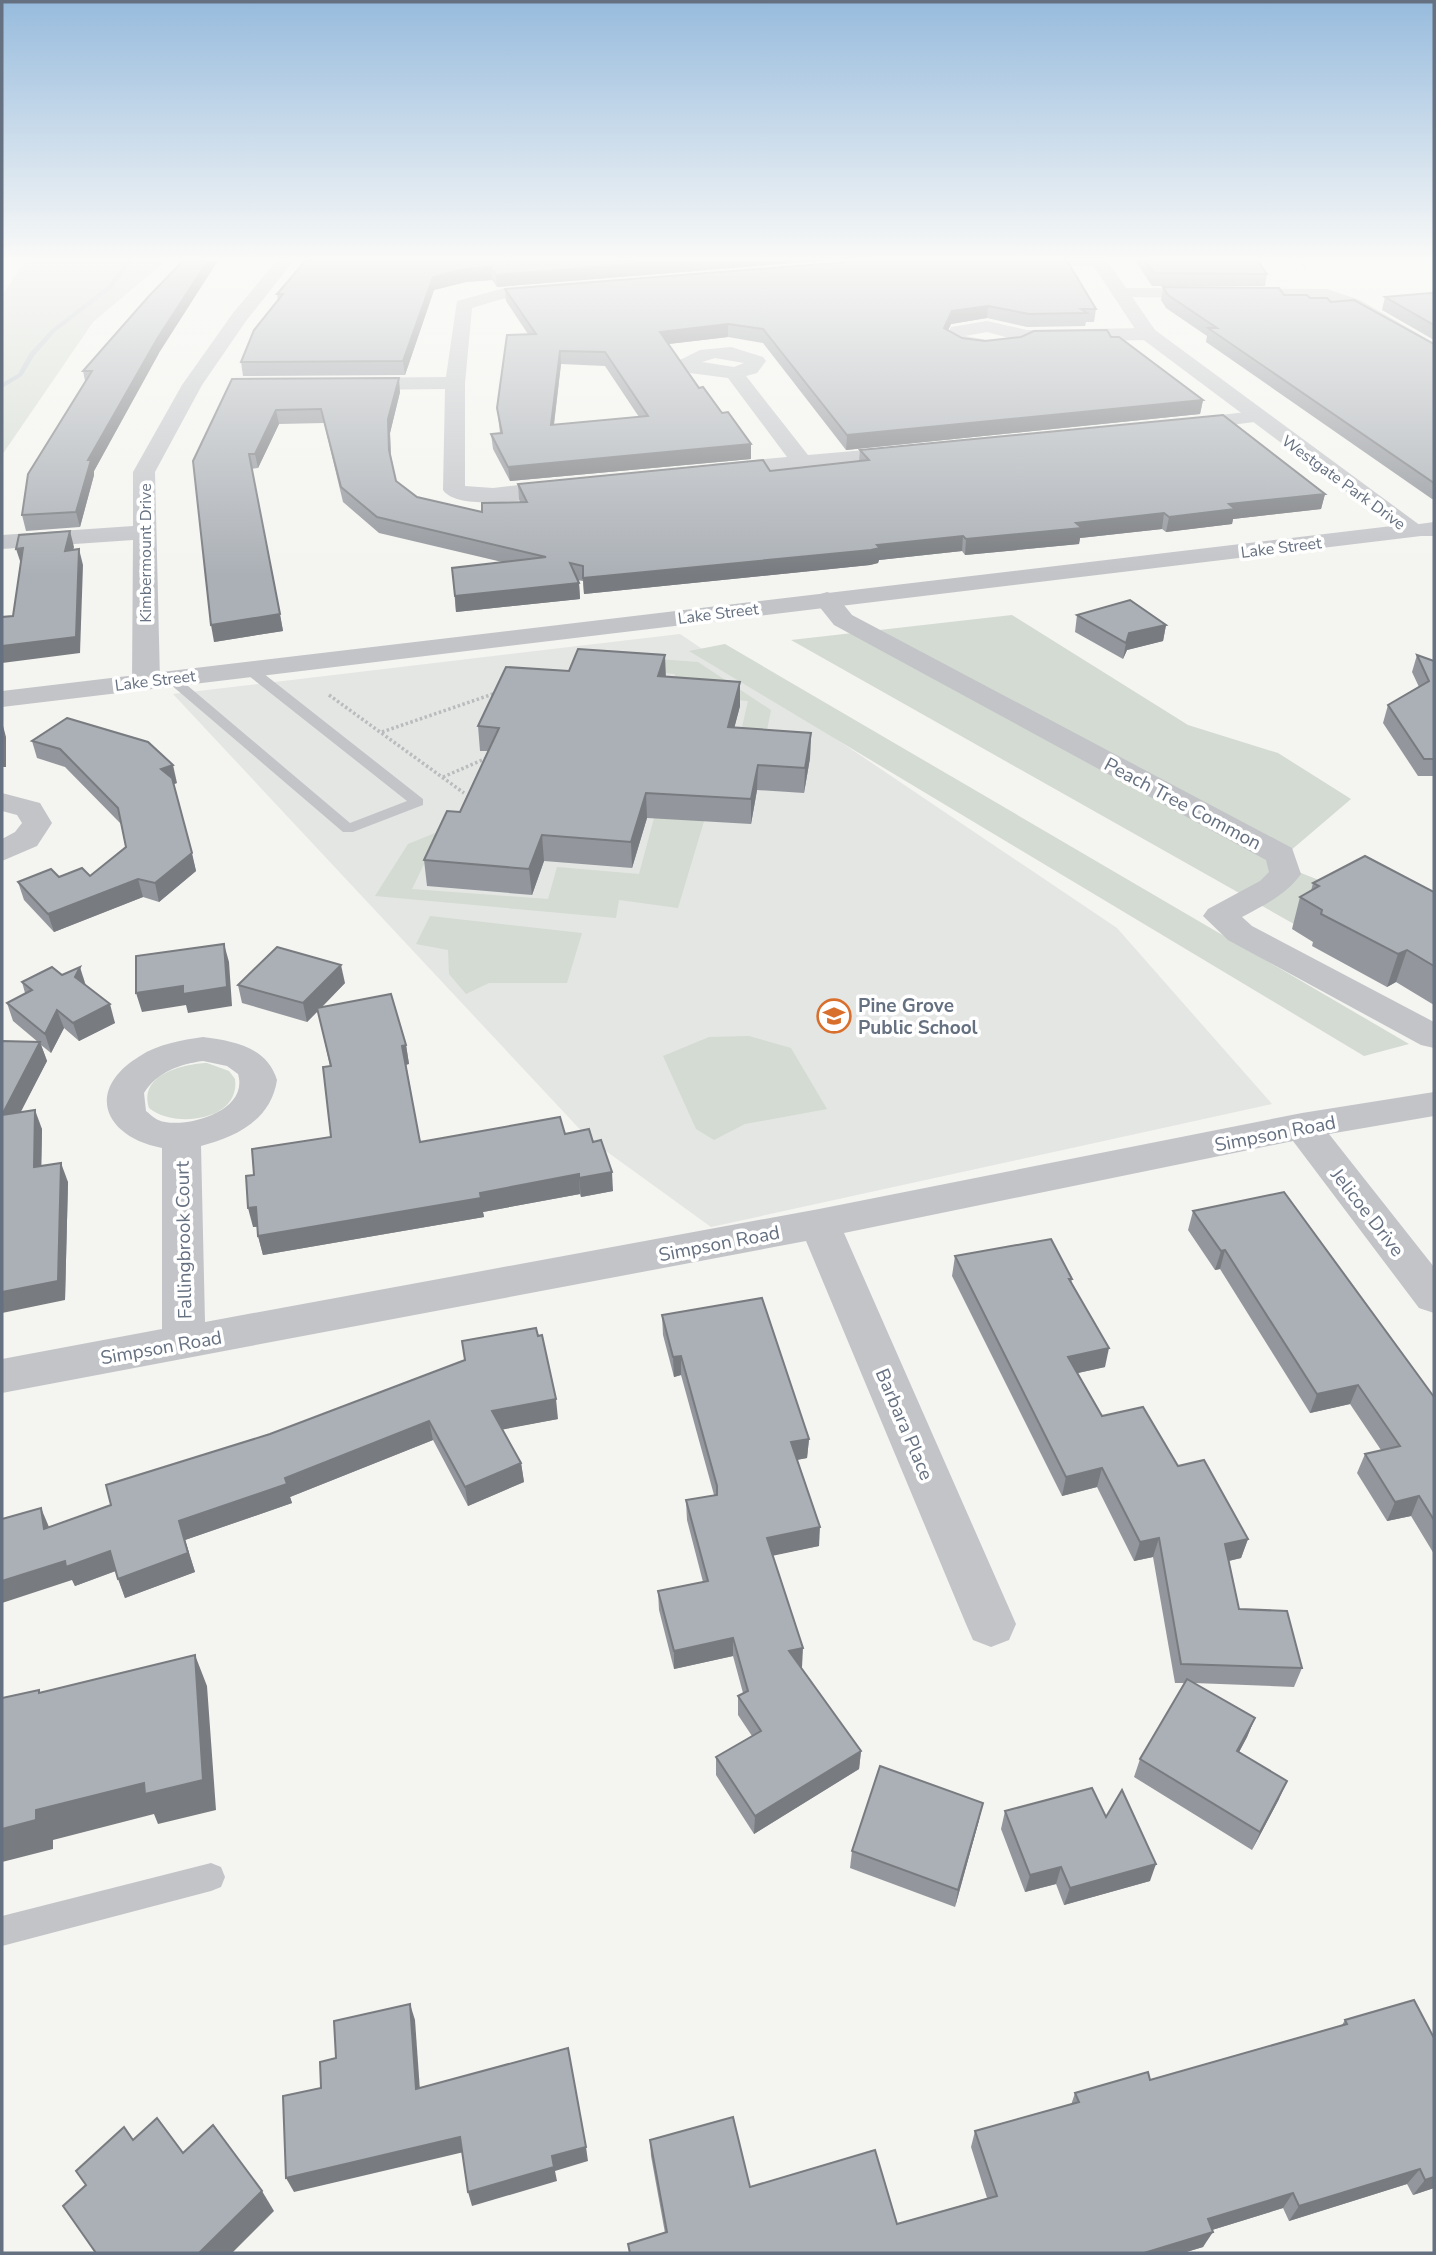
<svg xmlns="http://www.w3.org/2000/svg" width="1436" height="2255" font-family="'Nunito Sans',sans-serif">
	<style>
		.built { fill: #e4e6e4 }
		.green { fill: #d4dbd2 }
		.lines { fill: none; stroke-linecap: round; stroke-linejoin: round }
		.stream { fill: #bdc5cc; fill-rule: evenodd }
		.path-far1 { stroke: #b9bbbd; stroke-width: 2; stroke-dasharray: 2 2; stroke-linecap: butt }
		.path { stroke: #b9bbbd; stroke-width: 3.5; stroke-dasharray: 2.5 2.5; stroke-linecap: butt }
		.service { fill: #c2c4c8; fill-rule: evenodd }
		.minor { fill: #c2c4c8; fill-rule: evenodd }
		.tertiary { fill: #c2c4c8; fill-rule: evenodd }
		.wall { fill: #93979d; fill-rule: evenodd }
		.shaded-wall { fill: #787b7f }
		.building { fill: #abb0b6; stroke: #787b7f; stroke-width: 2; fill-rule: evenodd }
		.labels { text-anchor: middle; stroke-width: 7; stroke-linejoin: round; paint-order: stroke }
		.far-street-label { font-size: 16px; fill: #657080; stroke: #fff }
		.street-label { font-size: 19px; fill: #657080; stroke: #fff }
		.poi-label { font-size: 19px; font-weight: bold; fill: #657080; stroke: #fff; text-anchor: start }
	</style>
	<rect width="100%" height="100%" fill="#f4f4f0"/>
	<polygon class="built" points="680,634 1117,928 1272,1104 711,1227 588,1138 173,694"/>
	<g class="green">
		<polygon points="27,259 168,259 93,322 2,455 2,295"/>
		<polygon points="1012,615 1188,725 1278,753 1351,799 1276,863 1434,926 1434,1003 791,640"/>
		<polygon points="725,644 1409,1044 1364,1056 689,651"/>
		<polygon points="630,657 698,662 771,710 758,776 731,775 748,701 670,694 675,674 625,670"/>
		<polygon points="665,777 717,778 678,908 619,900 616,918 375,896 408,844 440,831 412,889 548,899 557,867 639,874"/>
		<polygon points="430,916 582,933 567,983 489,983 466,994 449,974 448,950 416,944"/>
		<polygon points="749,1036 791,1048 827,1109 745,1124 714,1140 696,1129 663,1056 709,1037"/>
		<path d="M207 1063 229 1071 235 1079C241 1121 173 1129 149 1108 138 1075 182 1064 207 1063Z"/>
	</g>
	<g class="lines">
		<polygon class="stream" points="128,259 133,259 112,288 55,332 34,356 22,376 2,388 2,383 18,374 29,354 51,330 108,286"/>
		<polyline class="path-far1" points="1288,259 1307,267"/>
		<g class="path">
			<polyline points="329,695 464,793"/>
			<polyline points="382,732 496,693"/>
			<polyline points="443,777 489,757"/>
		</g>
		<g class="service">
			<polygon points="244,666 254,666 423,799 423,805 353,832 343,832 163,678 175,675 350,823 407,801 244,672"/>
			<polygon points="211,1863 221,1867 225,1877 221,1887 211,1891 2,1946 2,1916"/>
		</g>
		<g class="minor">
			<polygon points="278,259 295,259 246,321 202,385 155,472 160,681 156,687 136,687 132,681 133,540 2,549 2,535 133,526 133,472 182,385 233,313"/>
			<polygon points="1007,259 1107,259 1108,261 1100,266 1014,266 1008,265"/>
			<path d="M556 284 562 285 565 289 562 293 502 299 472 308 465 383V486L493 488 570 479 578 481 581 486 578 491C552 497 459 514 443 490L445 389 348 390 338 384 348 378 446 377 457 301 501 289Z"/>
			<polygon points="1120,288 1327,289 1360,300 1434,343 1434,357 1348,308 1325,299 1114,297 1111,293 1114,289"/>
			<path d="M987 321 1027 330 1148 328 1157 334 1148 340 1031 342 1028 346C1006 351 961 359 945 339L951 327ZM987 332 1009 338 987 340 965 336Z"/>
			<path d="M731 347 763 357 766 361 757 373 746 376 808 455 911 446 922 452 911 458 713 478 705 476 702 471 713 464 787 457 728 378 690 373 680 360 700 350ZM715 358 744 363 734 367 702 362Z"/>
			<polygon points="1255,411 1265,417 1262,421 1177,432 1167,426 1177,420"/>
			<polygon points="1434,522 1434,536 1405,536 1401,531 1405,526"/>
			<path d="M827 592 836 595 852 615 1292 848 1301 874C1286 895 1264 905 1242 917L1252 926 1434 1022V1048L1421 1045 1228 940 1203 916 1208 909 1260 881 1269 872 1266 860 834 625 814 600 818 595Z"/>
			<polygon points="2,793 40,803 52,823 37,846 2,861 2,839 15,832 22,823 17,815 2,811"/>
			<path d="M203 1037C234 1041 267 1047 277 1080 271 1120 236 1137 201 1146L205 1322 819 1209 1302 1113 1434 1092V1116L1329 1134 1434 1267V1313L1419 1308 1293 1141 844 1233 1016 1624 1009 1640 991 1647 973 1640 966 1624 806 1241 2 1393V1359L162 1329V1148C104 1137 84 1090 140 1056 158 1044 182 1040 203 1037ZM203 1061 227 1066 238 1074C249 1110 191 1127 165 1122 157 1121 152 1116 146 1111L144 1093C157 1072 180 1064 203 1061Z"/>
		</g>
		<polygon class="tertiary" points="1089,259 1106,259 1155,330 1421,526 1425,531 1421,536 2,707 2,691 1392,526 1141,338"/>
	</g>
	<g class="wall">
		<polygon points="307,259 843,259 497,287 492,280 466,282 434,290 405,375 243,376 241,362 278,301 277,294"/>
		<polygon points="1134,259 1256,259 1267,274 1265,286 1152,286"/>
		<polygon points="1163,287 1284,295 1331,302 1434,344 1434,499 1432,499 1206,342 1207,336 1166,308 1161,300"/>
		<path d="M505 289 1096 309 1094 322H1086L1085 326 1027 327 987 318 951 324 948 330 962 338 985 341 1111 337 1203 400 1200 414 846 450 763 343 728 337 668 344 751 459 510 481 493 449 491 434 500 433 497 408 528 334 506 301ZM561 364 605 366 639 417 554 425Z"/>
		<polygon points="1434,294 1434,340 1382,310 1385,297"/>
		<polygon points="159,353 94,471 94,475 80,527 26,531 22,515 85,381 83,371"/>
		<polygon points="232,379 400,392 390,433 391,456 396,481 417,497 482,512 520,502 519,499 518,484 770,471 859,461 860,450 1325,494 1321,509 1233,519 1232,524 1166,532 1162,529 1080,538 1079,544 965,555 962,551 879,560 878,563 870,565 584,594 583,581 577,580 579,583 580,599 456,612 452,568 502,562 379,533 343,502 324,423 279,424 258,468 251,469 283,631 214,642"/>
		<polygon points="1077,615 1166,625 1163,641 1127,650 1123,659 1075,632"/>
		<polygon points="1417,655 1434,661 1434,776 1418,776 1383,723 1388,705 1419,687 1412,672"/>
		<polygon points="666,677 740,706 734,728 811,733 810,758 804,793 757,790 751,824 647,818 632,868 544,861 532,895 427,886 424,860 460,812 488,751 480,751 478,726"/>
		<polygon points="32,741 177,783 174,784 196,871 159,902 143,897 54,932 24,900 18,882 90,876 126,847 121,824 65,767 37,758"/>
		<polygon points="1313,883 1434,892 1434,1005 1396,982 1387,987 1312,946 1313,942 1292,929 1300,897 1311,891"/>
		<polygon points="62,975 85,985 115,1023 79,1041 64,1028 51,1053 41,1045 47,1061 20,1112 42,1129 41,1166 68,1182 65,1300 2,1041 38,1042 13,1021 7,1003 25,993 22,982"/>
		<polygon points="345,983 322,1007 406,1045 409,1064 406,1064 420,1142 565,1134 593,1142 613,1191 581,1197 580,1194 483,1212 484,1217 263,1255 258,1236 257,1227 253,1227 254,1175 331,1137 330,1066 318,1011 307,1022 242,1003 238,985"/>
		<polygon points="1193,1211 1434,1397 1434,1554 1411,1516 1387,1521 1357,1473 1365,1454 1381,1450 1350,1404 1310,1413 1220,1269 1215,1270 1188,1230"/>
		<polygon points="955,1256 1072,1279 1071,1283 1105,1367 1078,1373 1102,1416 1178,1466 1248,1539 1241,1558 1229,1561 1239,1609 1302,1668 1294,1687 1194,1683 1255,1718 1247,1737 1239,1752 1279,1799 1252,1850 1134,1777 1140,1759 1185,1683 1175,1683 1153,1557 1134,1561 1097,1487 1062,1496 952,1276"/>
		<polygon points="662,1315 809,1439 807,1458 797,1460 819,1546 773,1555 802,1667 800,1667 861,1751 859,1769 754,1834 716,1775 716,1757 752,1736 738,1715 738,1696 743,1693 733,1656 674,1669 659,1610 658,1591 703,1582 687,1520 686,1501 714,1495 681,1375 674,1377 663,1335"/>
		<polygon points="465,1360 558,1419 502,1429 521,1463 524,1482 468,1506 433,1440 290,1497 292,1503 185,1540 195,1572 125,1598 116,1571 75,1586 49,1527 111,1505 270,1434"/>
		<polygon points="1005,1811 1106,1817 1150,1881 1064,1905 1056,1884 1025,1892 1001,1829"/>
		<polygon points="979,1820 955,1907 850,1868 852,1851"/>
		<polygon points="1345,2020 1434,2038 1434,2188 1413,2195 1407,2184 1289,2221 1283,2208 1212,2230 1203,2247 1183,2253 629,2253 628,2244 665,2233 651,2156 650,2140 750,2187 897,2224 987,2198 971,2147 975,2131 1071,2105 1075,2093 1150,2080 1342,2025"/>
	</g>
	<g class="shaded-wall">
		<polygon points="209,259 219,259 159,353 94,471 94,475 80,527 76,512 88,460 157,339"/>
		<polygon points="692,259 843,259 497,287 496,275"/>
		<polygon points="491,267 492,280 466,282 434,290 405,375 403,361 433,277 464,269"/>
		<polygon points="988,306 987,318 951,324 943,341 944,328 952,311"/>
		<polygon points="728,324 728,337 660,345 660,332"/>
		<polygon points="560,351 561,364 552,439 551,425"/>
		<polygon points="399,378 400,392 390,433 391,464 388,419"/>
		<polygon points="1203,400 1200,414 846,450 847,435"/>
		<polygon points="276,410 279,424 258,468 255,454"/>
		<polygon points="751,444 751,459 510,481 508,467"/>
		<polygon points="1325,494 1321,509 1233,519 1232,524 1166,532 1169,517 1229,504"/>
		<polygon points="1164,513 1162,529 1080,538 1079,544 965,555 966,539 1076,523"/>
		<polygon points="70,531 74,547 69,566 65,551"/>
		<polygon points="963,536 962,551 879,560 878,563 870,565 584,594 583,578"/>
		<polygon points="23,548 21,564 16,549"/>
		<polygon points="79,549 83,565 80,653 2,663 2,646"/>
		<polygon points="579,583 580,599 456,612 455,596"/>
		<polygon points="280,614 283,631 214,642 211,625"/>
		<polygon points="1166,625 1163,641 1127,650 1123,659 1126,643 1129,633"/>
		<polygon points="665,655 666,679 658,676"/>
		<polygon points="740,682 740,706 728,752 728,727"/>
		<polygon points="2,722 6,737 6,767 2,767"/>
		<polygon points="811,733 810,758 804,793 805,768"/>
		<polygon points="173,765 177,783 165,787 161,769"/>
		<polygon points="758,765 757,790 751,824 751,799"/>
		<polygon points="646,793 647,818 632,868 631,842"/>
		<polygon points="542,835 544,861 532,895 529,869"/>
		<polygon points="192,853 196,871 159,902 155,883"/>
		<polygon points="138,879 143,897 54,932 48,914"/>
		<polygon points="224,944 229,962 232,1006 188,1013 186,1005 142,1012 136,993"/>
		<polygon points="1407,950 1396,982 1387,987 1398,954"/>
		<polygon points="341,965 345,983 307,1022 303,1003"/>
		<polygon points="80,967 86,986 75,977"/>
		<polygon points="110,1004 115,1023 79,1041 73,1023"/>
		<polygon points="57,1010 64,1028 51,1053 45,1034"/>
		<polygon points="40,1042 47,1061 9,1135 2,1115"/>
		<polygon points="406,1045 409,1064 406,1065 402,1046"/>
		<polygon points="35,1110 42,1129 41,1187 34,1167"/>
		<polygon points="61,1163 68,1182 65,1300 2,1313 2,1292"/>
		<polygon points="612,1172 613,1191 581,1197 579,1178"/>
		<polygon points="579,1174 580,1194 483,1212 484,1217 263,1255 258,1236"/>
		<polygon points="256,1207 261,1226 253,1227 248,1208"/>
		<polygon points="1225,1250 1220,1269 1215,1270 1221,1251"/>
		<polygon points="1109,1348 1105,1367 1064,1376 1068,1357"/>
		<polygon points="681,1356 681,1375 674,1377 673,1357"/>
		<polygon points="1358,1385 1350,1404 1310,1413 1317,1394"/>
		<polygon points="556,1399 558,1419 495,1431 492,1411"/>
		<polygon points="429,1421 433,1440 290,1497 292,1503 185,1540 195,1572 125,1598 118,1579 179,1521"/>
		<polygon points="809,1439 807,1458 790,1461 791,1442"/>
		<polygon points="521,1463 524,1482 468,1506 465,1487"/>
		<polygon points="1102,1468 1097,1487 1062,1496 1066,1477"/>
		<polygon points="1419,1496 1411,1516 1387,1521 1395,1502"/>
		<polygon points="41,1508 49,1527 44,1529"/>
		<polygon points="820,1527 819,1546 767,1557 767,1538"/>
		<polygon points="1159,1538 1153,1557 1134,1561 1140,1542"/>
		<polygon points="1248,1539 1241,1558 1219,1563 1225,1544"/>
		<polygon points="110,1551 118,1570 75,1586 72,1580 2,1603 2,1581 65,1561"/>
		<polygon points="733,1638 733,1656 674,1669 674,1651"/>
		<polygon points="803,1648 802,1667 788,1670 789,1651"/>
		<polygon points="195,1655 207,1686 216,1810 158,1824 154,1814 53,1840 53,1849 2,1862 2,1829 36,1810 144,1783"/>
		<polygon points="1255,1718 1247,1737 1230,1769 1237,1751"/>
		<polygon points="861,1751 859,1769 754,1834 755,1816"/>
		<polygon points="1287,1781 1279,1799 1252,1850 1260,1832"/>
		<polygon points="983,1803 979,1820 955,1907 958,1890"/>
		<polygon points="1156,1864 1150,1881 1064,1905 1070,1888"/>
		<polygon points="1061,1867 1056,1884 1025,1892 1030,1875"/>
		<polygon points="410,2004 415,2020 421,2105 416,2089"/>
		<polygon points="460,2137 464,2152 294,2192 286,2178"/>
		<polygon points="586,2147 588,2161 555,2171 557,2181 472,2206 468,2192 552,2156"/>
		<polygon points="1420,2169 1407,2184 1289,2221 1299,2206"/>
		<polygon points="1434,2177 1434,2188 1413,2195 1425,2180"/>
		<polygon points="262,2191 274,2211 232,2253 199,2253"/>
		<polygon points="1293,2193 1283,2208 1199,2234 1208,2219"/>
		<polygon points="1213,2232 1203,2247 1183,2253 1144,2253"/>
	</g>
	<g class="building">
		<polygon points="185,259 209,259 157,339 88,460 91,460 76,512 22,515 28,474 92,371 83,371 149,296"/>
		<polygon points="307,259 692,259 496,275 491,267 464,269 433,277 403,361 241,362 254,330 283,294 277,294"/>
		<path d="M886 259H1066L1096 309H1081L1087 313 1029 314 988 306 952 311 944 328 962 338 985 341 1021 337 1034 331 1107 330 1111 337H1119L1203 400 847 435 763 329 728 324 660 332 699 388 703 387 722 413 728 412 751 444 508 467 491 434 502 433 497 408 507 335 536 334 505 289ZM560 351 605 352 648 416 551 425Z"/>
		<polygon points="1144,259 1256,259 1267,274 1154,273"/>
		<polygon points="1163,287 1279,288 1284,295 1307,295 1310,298 1327,298 1331,302 1354,300 1434,344 1434,483 1208,328 1217,328 1168,295"/>
		<polygon points="1431,293 1434,294 1434,325 1385,297"/>
		<polygon points="399,378 388,419 389,450 396,481 417,497 482,512 482,503 527,502 518,484 763,460 770,471 869,460 860,450 1223,415 1325,494 1229,504 1235,509 1169,517 1164,513 1076,523 1082,528 966,539 963,536 877,545 880,548 871,550 583,578 583,566 570,563 579,583 455,596 452,568 546,557 377,517 341,487 321,409 276,410 255,454 249,454 280,614 211,625 193,461 232,379"/>
		<polygon points="70,531 65,551 79,549 76,637 2,646 2,617 13,616 23,548 16,549 19,535"/>
		<polygon points="1130,600 1166,625 1129,633 1126,643 1077,615"/>
		<polygon points="578,649 665,655 658,676 740,682 728,727 811,733 805,768 758,765 751,799 646,793 631,842 542,835 529,869 424,860 447,811 460,812 499,728 478,726 506,667 569,671"/>
		<polygon points="1417,655 1434,661 1434,759 1424,759 1388,705 1429,681"/>
		<polygon points="67,718 148,742 173,765 161,769 172,778 192,853 155,883 138,879 48,914 18,882 51,869 59,877 82,868 90,876 126,847 118,808 60,749 32,741"/>
		<polygon points="1365,856 1434,892 1434,966 1407,950 1398,954 1321,914 1322,910 1300,897 1319,886 1313,883"/>
		<polygon points="224,944 227,987 183,994 183,986 136,993 136,956"/>
		<polygon points="277,947 341,965 303,1003 238,985"/>
		<polygon points="52,967 62,975 80,967 75,977 110,1004 73,1023 57,1010 45,1034 7,1003 32,990 22,982"/>
		<polygon points="391,994 406,1045 402,1046 420,1142 560,1117 565,1134 589,1129 593,1142 601,1140 612,1172 579,1178 579,1174 480,1193 481,1198 258,1236 256,1207 248,1208 246,1176 254,1175 252,1149 331,1137 323,1067 331,1066 317,1008"/>
		<polygon points="2,1041 40,1042 2,1115"/>
		<polygon points="35,1110 34,1167 61,1163 58,1281 2,1292 2,1115"/>
		<polygon points="1284,1192 1434,1397 1434,1520 1419,1496 1395,1502 1365,1454 1400,1446 1358,1385 1317,1394 1225,1250 1221,1251 1193,1211"/>
		<polygon points="1051,1239 1072,1279 1069,1279 1109,1348 1068,1357 1102,1416 1143,1407 1178,1466 1204,1460 1248,1539 1225,1544 1239,1609 1287,1611 1302,1668 1181,1664 1159,1538 1140,1542 1102,1468 1066,1477 955,1256"/>
		<polygon points="762,1298 809,1439 791,1442 820,1527 767,1538 803,1648 789,1651 861,1751 755,1816 716,1757 761,1731 738,1696 748,1691 733,1638 674,1651 658,1591 708,1581 686,1500 717,1495 717,1486 681,1356 673,1357 662,1315"/>
		<polygon points="536,1328 538,1336 542,1335 556,1399 492,1411 521,1463 465,1487 429,1421 285,1478 287,1484 179,1521 188,1553 118,1579 110,1551 66,1567 65,1561 2,1581 2,1519 41,1508 44,1529 111,1505 106,1485 270,1434 465,1360 462,1341"/>
		<polygon points="195,1655 203,1780 145,1794 144,1783 36,1810 36,1820 2,1829 2,1698 39,1690 39,1693"/>
		<polygon points="1187,1679 1255,1718 1237,1751 1287,1781 1260,1832 1140,1759"/>
		<polygon points="880,1766 983,1803 958,1890 852,1851"/>
		<polygon points="1092,1788 1106,1817 1122,1790 1156,1864 1070,1888 1061,1867 1030,1875 1005,1811"/>
		<polygon points="1414,2000 1434,2038 1434,2177 1425,2180 1420,2169 1299,2206 1293,2193 1208,2219 1213,2232 1144,2253 630,2253 628,2244 667,2232 650,2140 733,2117 750,2187 875,2150 897,2224 997,2196 975,2131 1079,2102 1075,2093 1148,2072 1150,2080 1347,2024 1345,2020"/>
		<polygon points="410,2004 416,2089 568,2048 586,2147 552,2156 554,2167 468,2192 460,2137 286,2178 283,2096 321,2088 320,2062 336,2058 334,2021"/>
		<polygon points="157,2118 183,2153 213,2125 262,2191 199,2253 96,2253 63,2206 86,2185 76,2171 124,2127 133,2140"/>
	</g>
	<linearGradient id="sky" x2="0" y2="1"><stop stop-color="#97bbdd"/><stop offset="0.45" stop-color="#fafaf8"/><stop offset="1" stop-color="#fafaf8" stop-opacity="0"/></linearGradient>
	<rect width="1436" height="575" fill="url(#sky)"/>
	<defs>
		<symbol id="school-ring" viewBox="-11 -11 22 22"><circle r="9.5" fill="#fff" stroke="#d96f2c" stroke-width="1.5"/><path d="M0-5L7-2L0 1L-7-2ZM-4 1L0 2.5L4 1V4Q0 6-4 4Z" fill="#d96f2c"/></symbol>
	</defs>
	<g fill-rule="evenodd">
		<use href="#school-ring" x="815" y="997" width="38" height="38"/>
	</g>
	<g class="labels">
		<g class="far-street-label">
			<text transform="translate(1344 482) rotate(36)" y="6">Westgate Park Drive</text>
			<text transform="translate(1281 547) rotate(-7)" y="6">Lake Street</text>
			<text transform="translate(145 553) rotate(-90)" y="6">Kimbermount Drive</text>
			<text transform="translate(718 613) rotate(-7)" y="6">Lake Street</text>
			<text transform="translate(155 680) rotate(-7)" y="6">Lake Street</text>
		</g>
		<g class="street-label">
			<text transform="translate(1183 803) rotate(28)" y="7">Peach Tree Common</text>
			<text transform="translate(1275 1133) rotate(-11)" y="7">Simpson Road</text>
			<text transform="translate(1368 1212) rotate(52)" y="7">Jelicoe Drive</text>
			<text transform="translate(183 1240) rotate(-91)" y="7">Fallingbrook Court</text>
			<text transform="translate(719 1243) rotate(-11)" y="7">Simpson Road</text>
			<text transform="translate(161 1347) rotate(-10)" y="7">Simpson Road</text>
			<text transform="translate(905 1424) rotate(67)" y="7">Barbara Place</text>
		</g>
		<g class="poi-label">
			<text x="858" y="1012">Pine Grove<tspan x="858" dy="22">Public School</tspan></text>
		</g>
	</g>
	<rect width="1436" height="2255" fill="none" stroke="#657080" stroke-width="7"/>
</svg>
